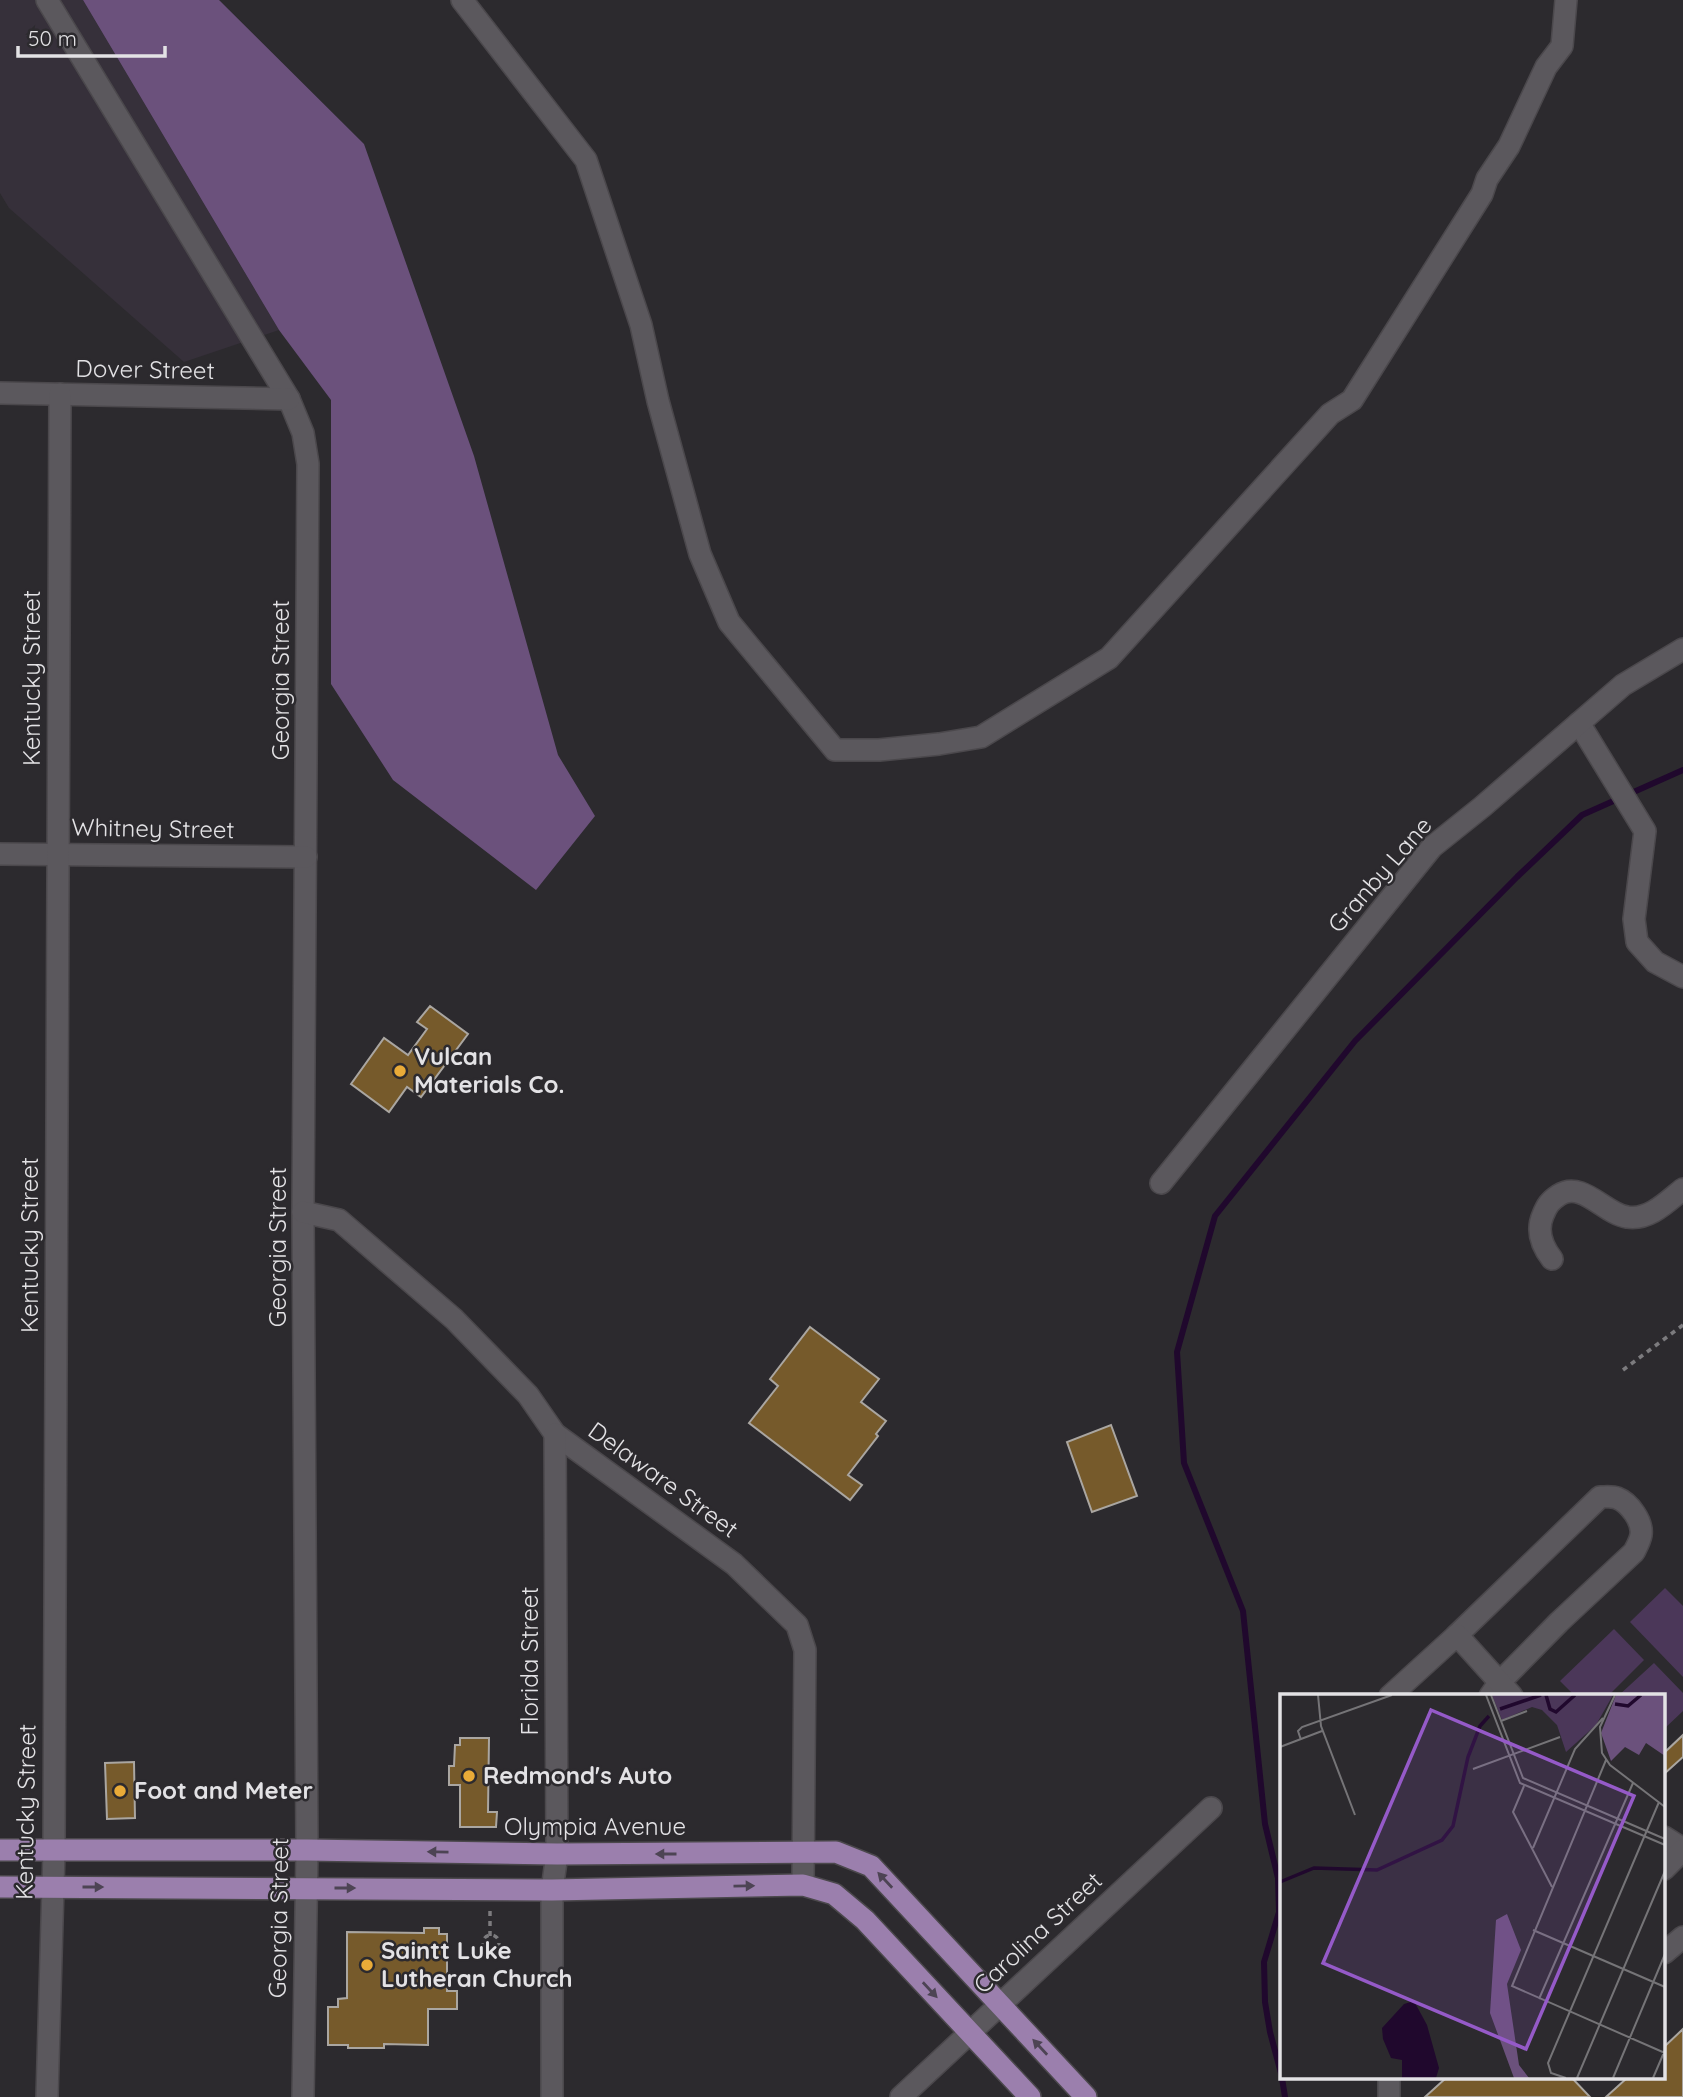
<svg xmlns="http://www.w3.org/2000/svg" width="1683" height="2097" font-family="Quicksand,sans-serif">
	<style>
		.built { fill: #36303a }
		.green { fill: #4b3759 }
		.forest { fill: #6b517c }
		.lines { fill: none; stroke-linecap: round; stroke-linejoin: round }
		.stream { stroke: #20082d; stroke-width: 6 }
		.building { fill: #765a2b; stroke: #aaa6a1; stroke-width: 2 }
		.minor-casing { stroke: #4b484c; stroke-width: 24 }
		.major-casing { stroke: #4b484c; stroke-width: 24 }
		.path { stroke: #7c7b7e; stroke-width: 3.5; stroke-dasharray: 5 5; stroke-linecap: butt }
		.minor { stroke: #5b585d; stroke-width: 21 }
		.major { stroke: #9b7fad; stroke-width: 21 }
		.oneway { fill: #4d4454 }
		.poi-dot { fill: #e9ab38; stroke: #2c2a2e; stroke-width: 2.5 }
		.labels { text-anchor: middle; stroke-width: 5; stroke-linejoin: round; paint-order: stroke }
		.street-label { font-size: 24px; fill: #e3e2e5; stroke: #2c2a2e }
		.poi-label { font-size: 24px; font-weight: bold; fill: #e3e2e5; stroke: #2c2a2e; text-anchor: start }
		.inset-river { fill: none; stroke: #20082d; stroke-width: 3.5 }
		.inset-road { fill: none; stroke: #757477; stroke-width: 2 }
		.view { fill: #955ac8; fill-opacity: 0.15; stroke: #955ac8; stroke-width: 3.5 }
		.inset-edge { fill: none; stroke: #e3e2e5; stroke-width: 3.5 }
	</style>
	<rect width="100%" height="100%" fill="#2c2a2e"/>
	<polygon class="built" points="0,0 83,0 279,330 184,362 9,208 0,193"/>
	<g class="green">
		<polygon points="1665,1588 1683,1606 1683,1677 1630,1622"/>
		<polygon points="1614,1629 1644,1660 1608,1696 1575,1696 1560,1681"/>
		<polygon points="1654,1663 1683,1693 1683,1711 1664,1729 1664,1696 1618,1696"/>
	</g>
	<polygon class="forest" points="83,0 219,0 364,144 474,456 558,755 595,816 536,890 393,780 331,684 331,400 279,330"/>
	<g class="lines">
		<g class="stream">
			<polyline points="1282,2077 1270,2032 1265,2002 1264,1962 1279,1912 1278,1878 1265,1824 1243,1611 1184,1463 1177,1352 1215,1216 1355,1041 1517,877 1582,815 1683,770"/>
			<polyline points="1282,2078 1285,2097"/>
		</g>
	</g>
	<g class="building">
		<polygon points="430,1006 468,1034 421,1097 407,1087 389,1112 351,1084 384,1038 408,1055 427,1029 417,1022"/>
		<polygon points="810,1327 879,1379 861,1402 886,1421 876,1434 878,1436 848,1475 862,1485 850,1500 749,1423 778,1386 770,1379"/>
		<polygon points="1111,1425 1137,1496 1092,1512 1067,1442"/>
		<polygon points="1683,1735 1683,1757 1664,1774 1664,1753"/>
		<polygon points="460,1738 489,1738 488,1812 497,1812 496,1827 460,1827 460,1785 449,1785 449,1766 454,1766 455,1745 460,1745"/>
		<polygon points="134,1762 135,1818 107,1819 105,1763"/>
		<polygon points="424,1928 439,1928 439,1934 447,1934 447,1991 457,1991 457,2009 428,2009 428,2045 384,2044 384,2048 348,2048 348,2045 328,2045 328,2007 338,2007 338,1999 347,1998 347,1932 424,1933"/>
		<polygon points="1683,2029 1683,2097 1606,2097 1627,2078 1664,2078 1664,2047"/>
		<polygon points="1446,2078 1572,2078 1590,2097 1425,2097"/>
	</g>
	<g class="lines">
		<defs>
			<g id="minor">
				<polyline points="47,0 289,399 303,433 308,464 303,1212 307,1850 303,2097"/>
				<polyline points="462,0 586,160 641,325 658,401 700,554 729,622 835,750 879,750 939,744 981,737 1109,658 1330,414 1352,400 1482,194 1487,179 1509,146 1546,67 1562,46 1566,0"/>
				<polyline points="0,393 289,399"/>
				<polyline points="1579,723 1645,831 1634,919 1637,942 1655,962 1683,977"/>
				<polyline points="0,854 306,857"/>
				<polyline points="1161,1183 1432,847 1482,807 1623,685 1683,649"/>
				<polyline points="303,1212 339,1220 454,1319 528,1395 555,1434 734,1564 797,1625 805,1650 803,1885"/>
				<path d="M1552 1259C1542 1246 1536 1231 1543 1215 1547 1205 1550 1201 1559 1195 1582 1180 1605 1214 1627 1217 1649 1221 1668 1201 1683 1189"/>
				<path d="M1457 1635 1600 1497C1605 1497 1612 1496 1617 1498 1630 1503 1643 1522 1641 1535 1640 1541 1637 1546 1634 1552L1559 1622 1499 1683 1490 1696"/>
				<polyline points="1390,1696 1457,1635 1512,1696"/>
				<polyline points="1664,1837 1683,1849"/>
				<polyline points="1664,1869 1683,1850"/>
				<polyline points="1664,1953 1683,1937"/>
				<polyline points="1389,2078 1389,2097"/>
				<polyline points="47,2097 54,1851 60,394"/>
				<polyline points="552,2097 552,1890 557,1854 555,1434"/>
				<polyline points="901,2097 1211,1808"/>
			</g>
			<g id="major">
				<polyline points="0,1850 307,1850 557,1854 836,1852 871,1866 1086,2097"/>
				<polyline points="0,1887 552,1890 803,1885 834,1894 865,1920 1030,2097"/>
			</g>
		</defs>
		<use href="#minor" class="minor-casing"/>
		<use href="#major" class="major-casing"/>
		<g class="path">
			<polyline points="1623,1370 1683,1325"/>
			<circle cx="491" cy="1943" r="8"/>
			<polyline points="490,1936 490,1909"/>
		</g>
		<use href="#minor" class="minor"/>
		<use href="#major" class="major"/>
	</g>
	<defs><path id="oneway-solid" d="M-6-.8H1V-3.2L6.5 0L1 3.2V.8H-6Z" transform="scale(1.75)"/></defs>
	<g class="oneway">
		<use href="#oneway-solid" transform="translate(438 1852) rotate(-179)"/>
		<use href="#oneway-solid" transform="translate(666 1854) rotate(180)"/>
		<use href="#oneway-solid" transform="translate(885 1880) rotate(-133)"/>
		<use href="#oneway-solid" transform="translate(744 1886) rotate(-1)"/>
		<use href="#oneway-solid" transform="translate(93 1887)"/>
		<use href="#oneway-solid" transform="translate(345 1888)"/>
		<use href="#oneway-solid" transform="translate(930 1990) rotate(47)"/>
		<use href="#oneway-solid" transform="translate(1040 2047) rotate(-133)"/>
	</g>
	<g class="poi-dot">
		<circle cx="400" cy="1071" r="7"/>
		<circle cx="469" cy="1776" r="7"/>
		<circle cx="120" cy="1791" r="7"/>
		<circle cx="367" cy="1965" r="7"/>
	</g>
	<g class="labels">
		<g class="street-label">
			<text transform="translate(145 370) rotate(1)" y="8">Dover Street</text>
			<text transform="translate(32 678) rotate(-90)" y="8">Kentucky Street</text>
			<text transform="translate(281 680) rotate(-90)" y="8">Georgia Street</text>
			<text transform="translate(153 829) rotate(1)" y="8">Whitney Street</text>
			<text transform="translate(1380 875) rotate(-49)" y="8">Granby Lane</text>
			<text transform="translate(30 1245) rotate(-90)" y="8">Kentucky Street</text>
			<text transform="translate(278 1247) rotate(-90)" y="8">Georgia Street</text>
			<text transform="translate(663 1480) rotate(36)" y="8">Delaware Street</text>
			<text transform="translate(530 1661) rotate(-90)" y="8">Florida Street</text>
			<text transform="translate(26 1812) rotate(-89)" y="8">Kentucky Street</text>
			<text x="595" y="1835">Olympia Avenue</text>
			<text transform="translate(279 1918) rotate(-89)" y="8">Georgia Street</text>
			<text transform="translate(1038 1933) rotate(-43)" y="8">Carolina Street</text>
		</g>
		<g class="poi-label">
			<text x="414" y="1065">Vulcan<tspan x="414" dy="28">Materials Co.</tspan></text>
			<text x="483" y="1784">Redmond's Auto</text>
			<text x="134" y="1799">Foot and Meter</text>
			<text x="381" y="1959">Saintt Luke<tspan x="381" dy="28">Lutheran Church</tspan></text>
		</g>
	</g>
	<g transform="translate(1280 1694)">
		<rect width="385" height="385" fill="#2c2a2e"/>
		<path d="M212 1H333L316 31 286 58 277 31 262 16 252 13 222 26Z" fill="#4b3759"/>
		<path d="M336 1H385V62L366 49 359 61 345 53 331 67 321 39ZM227 220 241 256 227 290 239 371 249 384H234L210 319 216 226Z" fill="#6b517c"/>
		<path d="M134 307 147 331 159 374 156 384H122V366L111 364 103 345 102 334 124 310Z" fill="#20082d"/>
		<path class="inset-river" d="M266 1 270 15 276 18 295 1M335 10 348 12 361 1M220 15 261 1M0 188 34 174 97 176 162 146 173 132 188 63 200 32 209 22"/>
		<path class="inset-road" d="M38 1 41 32 75 121M206 1 240 89 385 151M211 1 243 84 385 145M335 1 320 33 322 59 330 71 385 113M221 27 247 17M21 46 18 37 22 33 112 1M0 53 42 37M326 66 232 292 385 359M193 75 280 43M244 92 233 118 272 193M253 154 295 55 323 24M253 236 385 293M259 305 353 89M286 384 271 379 268 369 379 108M297 384 385 177M333 384 385 260M373 384 385 356"/>
		<path class="view" d="M151 16 354 102 246 355 43 269Z"/>
		<rect width="385" height="385" class="inset-edge"/>
	</g>
	<path d="M18 46v10h147v-10" fill="none" stroke="#e3e2e5" stroke-width="3.5"/>
	<text x="28" y="46" font-size="21" fill="#e3e2e5" stroke="#2c2a2e" stroke-width="5" paint-order="stroke">50 m</text>
</svg>
